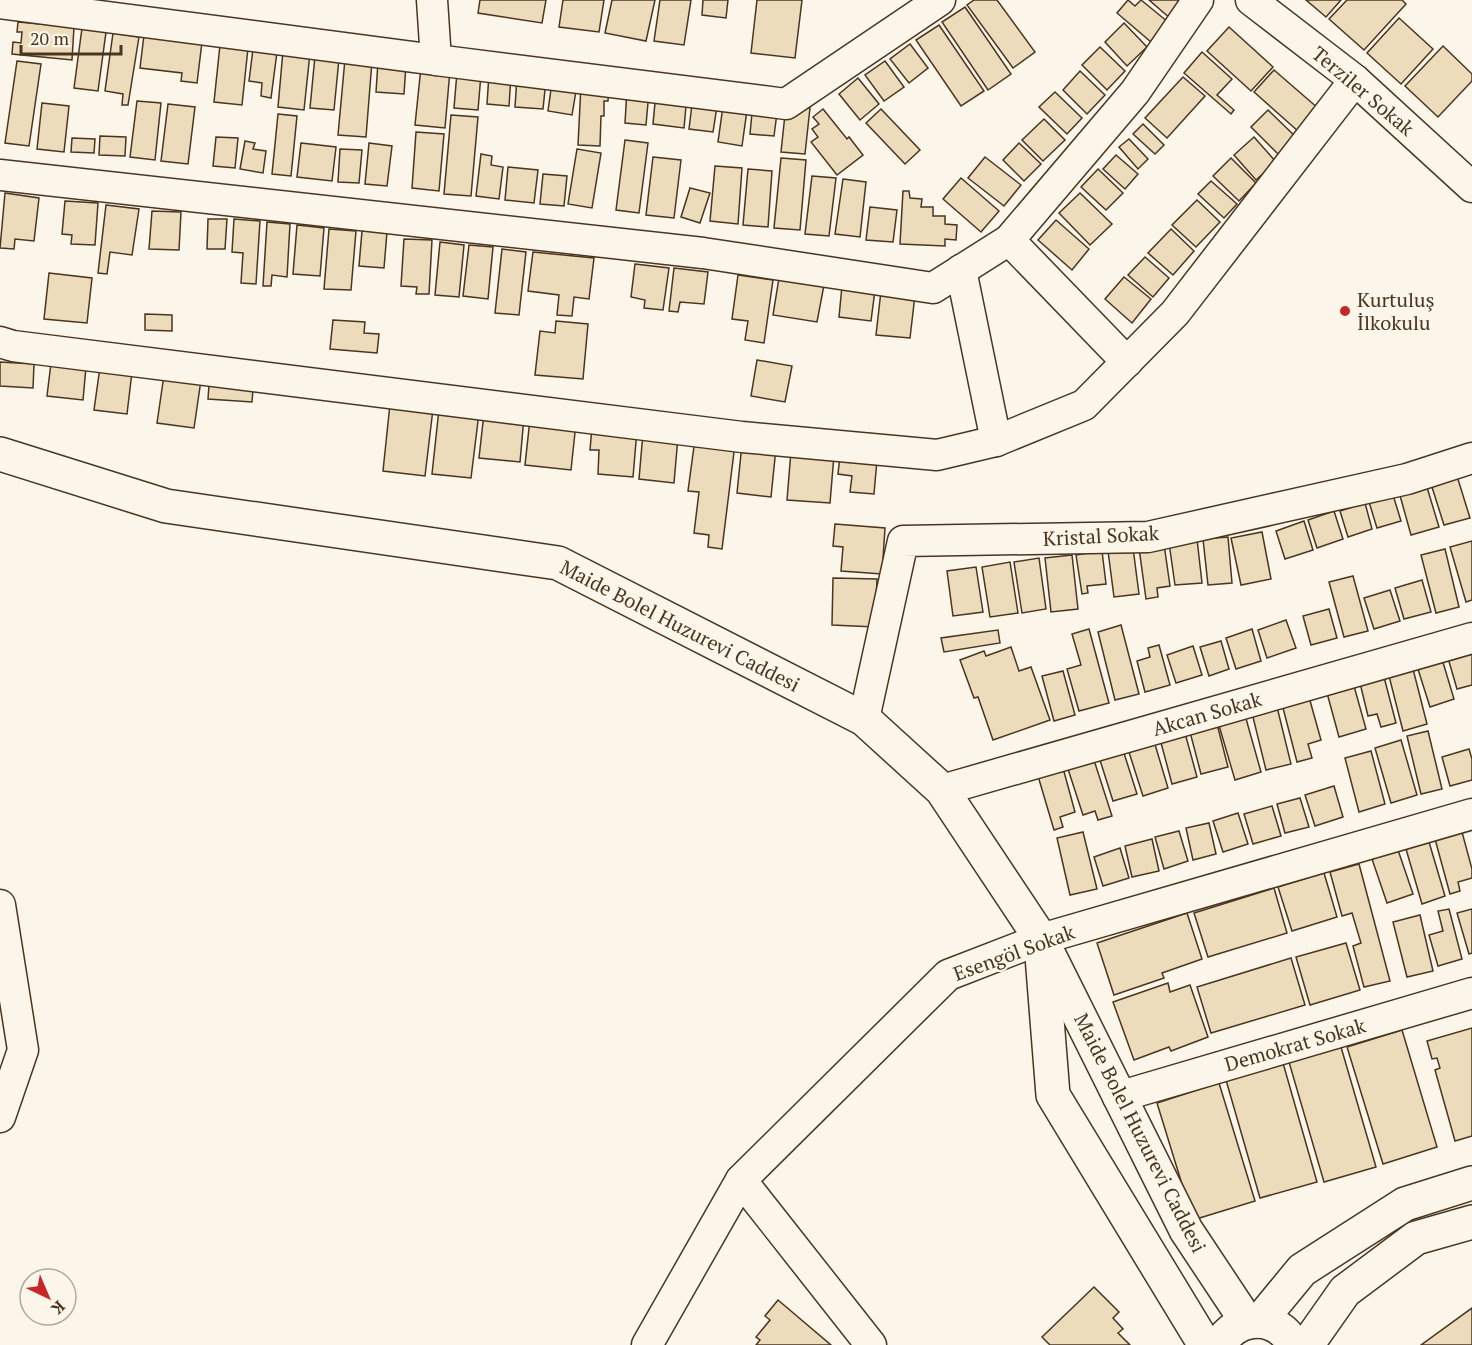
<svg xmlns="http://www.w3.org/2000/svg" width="1472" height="1345" font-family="'PT Serif',serif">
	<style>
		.building { fill: #ecdcbc; stroke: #4a3520; stroke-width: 1.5 }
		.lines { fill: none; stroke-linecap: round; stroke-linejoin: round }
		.minor-casing { stroke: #4a3520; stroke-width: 33 }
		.secondary-casing { stroke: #4a3520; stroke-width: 36 }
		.primary-casing { stroke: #4a3520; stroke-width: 36 }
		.minor { stroke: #fbf6e9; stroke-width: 30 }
		.secondary { stroke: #fbf6e9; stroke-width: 33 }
		.primary { stroke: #fbf6e9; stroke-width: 33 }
		.poi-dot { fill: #c62828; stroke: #fbf6e9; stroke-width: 2 }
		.labels { text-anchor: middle; stroke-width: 4.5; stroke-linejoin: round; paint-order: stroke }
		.street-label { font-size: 20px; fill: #4a3520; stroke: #fbf6e9 }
		.poi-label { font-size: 20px; fill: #4a3520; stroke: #fbf6e9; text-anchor: start }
	</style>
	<rect width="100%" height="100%" fill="#fbf6e9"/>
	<g class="building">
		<polygon points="480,0 546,0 542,23 478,13"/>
		<polygon points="563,0 604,0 599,32 559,27"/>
		<polygon points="612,0 655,0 646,41 605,33"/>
		<polygon points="660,0 691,0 684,45 654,41"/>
		<polygon points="703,0 728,0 726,18 702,15"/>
		<polygon points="757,0 802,0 795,58 751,53"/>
		<polygon points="974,0 997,0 1035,52 1013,68 967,5"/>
		<polygon points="1128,0 1135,6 1141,0 1168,22 1151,42 1117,13"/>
		<polygon points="1149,0 1188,0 1171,19"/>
		<polygon points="1306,0 1341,0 1326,17"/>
		<polygon points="1347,0 1402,0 1406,4 1364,50 1329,19"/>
		<polygon points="965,7 1011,74 988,90 942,22"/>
		<polygon points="1399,18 1433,49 1401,84 1367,53"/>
		<polygon points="18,22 74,27 72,60 12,54 13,42 21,43 22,32 17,32"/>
		<polygon points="1124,23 1147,47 1127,66 1105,42"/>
		<polygon points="939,25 984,91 961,106 916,40"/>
		<polygon points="1229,27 1273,67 1251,91 1207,51"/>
		<polygon points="82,28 106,32 98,91 74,88"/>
		<polygon points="113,33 139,37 128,105 122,105 123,94 105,91"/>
		<polygon points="144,35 202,42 197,83 181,81 182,73 140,68"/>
		<polygon points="910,44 928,68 909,83 890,59"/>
		<polygon points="220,45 248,48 242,105 214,102"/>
		<polygon points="1443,46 1472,74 1472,81 1438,117 1405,86"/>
		<polygon points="1100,47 1125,71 1107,90 1082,65"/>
		<polygon points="253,49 277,52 271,98 261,96 262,83 249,81"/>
		<polygon points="283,51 310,53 304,110 278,107"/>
		<polygon points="1202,52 1232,79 1217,95 1234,110 1231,114 1184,73"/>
		<polygon points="315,56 339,59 334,110 310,108"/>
		<polygon points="345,59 372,61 366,137 338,135"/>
		<polygon points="17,61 41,64 29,146 5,143"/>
		<polygon points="885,61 904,87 884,101 865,75"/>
		<polygon points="378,62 406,64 404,94 376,92"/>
		<polygon points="421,67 450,70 445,128 415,125"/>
		<polygon points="1274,70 1319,109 1299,132 1254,92"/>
		<polygon points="1080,71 1105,95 1087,114 1063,90"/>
		<polygon points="457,72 481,74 478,110 454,108"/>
		<polygon points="489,74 511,76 509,106 487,104"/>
		<polygon points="517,77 546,80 543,109 515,107"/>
		<polygon points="1183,77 1205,96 1167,138 1145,118"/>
		<polygon points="858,78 879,104 860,120 839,94"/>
		<polygon points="552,82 577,85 572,115 548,111"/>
		<polygon points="581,85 609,86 608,101 604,101 604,116 601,116 600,146 578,145"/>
		<polygon points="627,89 649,91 646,125 625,123"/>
		<polygon points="656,92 687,95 684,128 653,124"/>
		<polygon points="1055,92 1082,118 1067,134 1039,107"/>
		<polygon points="693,96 718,100 713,132 689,129"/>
		<polygon points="724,99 748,103 742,146 718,142"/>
		<polygon points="137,101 161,103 155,160 130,157"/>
		<polygon points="753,102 778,105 774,136 750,134"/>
		<polygon points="42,103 69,106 64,152 37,149"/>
		<polygon points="168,104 195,107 188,164 161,161"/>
		<polygon points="786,105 810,108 805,154 781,152"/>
		<polygon points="823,109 847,139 849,137 863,155 837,175 811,142 818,137 812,129 819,124 813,117"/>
		<polygon points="881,109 920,150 905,164 866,123"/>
		<polygon points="1268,110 1297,138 1280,156 1251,127"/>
		<polygon points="278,114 297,116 291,176 272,174"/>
		<polygon points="451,115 478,117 471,196 444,194"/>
		<polygon points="1044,119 1065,140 1043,161 1022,140"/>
		<polygon points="1143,124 1164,145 1155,154 1133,134"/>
		<polygon points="416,132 444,134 439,191 412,188"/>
		<polygon points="100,136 126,137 125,156 99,155"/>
		<polygon points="216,137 238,138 235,168 213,166"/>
		<polygon points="1254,137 1276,162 1256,180 1234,155"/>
		<polygon points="72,138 95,139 94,153 71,152"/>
		<polygon points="1129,139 1148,159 1138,169 1119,147"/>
		<polygon points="625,140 648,143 639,213 616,210"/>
		<polygon points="245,141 255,143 253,149 266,151 263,173 240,169"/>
		<polygon points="301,143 336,147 332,181 297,177"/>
		<polygon points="369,143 392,146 387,186 365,184"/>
		<polygon points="1019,143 1041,164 1024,181 1003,160"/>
		<polygon points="340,149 362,150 359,183 338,182"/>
		<polygon points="577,149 601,153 592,208 568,204"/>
		<polygon points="481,154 492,156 491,165 503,167 499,199 476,196"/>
		<polygon points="1116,155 1138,174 1125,189 1103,169"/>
		<polygon points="653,157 681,160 674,218 646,215"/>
		<polygon points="985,157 1021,185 1004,206 968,178"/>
		<polygon points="781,158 806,160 800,230 774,228"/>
		<polygon points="1231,158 1256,183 1239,201 1213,176"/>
		<polygon points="715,166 742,168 738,224 710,221"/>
		<polygon points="508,167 538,170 534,203 505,200"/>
		<polygon points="748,169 772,171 768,227 743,225"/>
		<polygon points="1098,169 1123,193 1106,210 1081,187"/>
		<polygon points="543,174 567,176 564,206 540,204"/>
		<polygon points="812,176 836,178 829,236 805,234"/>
		<polygon points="961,178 999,211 981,232 943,199"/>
		<polygon points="843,179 866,182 860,237 835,234"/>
		<polygon points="1211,181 1237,204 1224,218 1198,194"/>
		<polygon points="690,188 710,193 700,223 681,217"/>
		<polygon points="903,191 909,191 910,198 922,199 921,207 933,207 933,216 945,216 945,224 957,225 956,240 945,239 945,246 900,244"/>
		<polygon points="5,193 39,198 34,241 15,239 14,249 0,248"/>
		<polygon points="1080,193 1112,224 1090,245 1059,213"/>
		<polygon points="1197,200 1220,222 1196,247 1172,225"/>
		<polygon points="65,201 98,203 95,245 71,244 72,235 62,234"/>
		<polygon points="106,205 139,209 132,255 110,252 107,274 98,273"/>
		<polygon points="870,207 897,210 893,242 866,240"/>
		<polygon points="152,211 181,212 179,250 149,249"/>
		<polygon points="208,219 227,219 225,249 207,249"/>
		<polygon points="234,219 260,221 256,284 241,283 243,253 232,252"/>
		<polygon points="1056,220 1089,249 1072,270 1038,240"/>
		<polygon points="267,222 290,224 287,277 272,275 271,286 263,286"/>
		<polygon points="297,225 324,228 320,276 293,274"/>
		<polygon points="329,229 356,231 351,290 324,289"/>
		<polygon points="1171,229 1194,251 1173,275 1148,253"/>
		<polygon points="362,231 387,232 384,268 359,266"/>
		<polygon points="404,239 432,240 429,294 416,294 417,287 401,286"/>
		<polygon points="440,242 464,245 459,297 435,295"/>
		<polygon points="469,245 493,247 488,299 463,296"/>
		<polygon points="502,249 526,252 519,315 495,313"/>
		<polygon points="533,252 594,258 589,299 574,297 572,316 557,315 559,295 528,291"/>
		<polygon points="1145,257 1169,278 1153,297 1128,275"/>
		<polygon points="635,264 669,268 663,310 644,308 645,300 631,297"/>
		<polygon points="674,268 708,272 704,304 680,302 678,312 669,311"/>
		<polygon points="49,273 92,278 87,323 44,319"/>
		<polygon points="738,275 773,280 764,343 745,340 748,321 732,319"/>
		<polygon points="1124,277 1151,299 1132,323 1105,299"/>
		<polygon points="779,278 824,285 817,322 773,315"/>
		<polygon points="842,286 875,290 871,321 839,317"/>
		<polygon points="881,291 915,295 910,338 876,335"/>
		<polygon points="145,314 172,315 172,331 145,330"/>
		<polygon points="333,320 365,322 364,333 379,334 377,353 330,349"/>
		<polygon points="556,321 588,324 583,379 535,375 540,331 555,333"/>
		<polygon points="757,360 792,366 785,402 751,396"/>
		<polygon points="0,362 34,364 33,388 0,386"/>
		<polygon points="51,363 86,367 83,400 47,396"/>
		<polygon points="100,367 132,372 127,414 94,410"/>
		<polygon points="164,375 201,380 194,428 157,423"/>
		<polygon points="209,385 253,389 252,402 208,399"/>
		<polygon points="390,404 433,409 425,476 383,471"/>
		<polygon points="439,409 479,413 471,478 432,474"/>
		<polygon points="484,413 524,417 520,462 479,458"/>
		<polygon points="530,419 576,423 571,470 525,465"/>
		<polygon points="592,427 637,430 633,477 598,474 599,450 590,450"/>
		<polygon points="643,433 678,437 674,483 639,479"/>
		<polygon points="695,439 735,444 722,549 708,547 709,535 694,533 699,492 688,491"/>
		<polygon points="742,444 776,448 771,497 737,493"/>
		<polygon points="791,451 834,455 830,503 787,500"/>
		<polygon points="840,456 877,460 874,494 850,492 852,476 838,474"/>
		<polygon points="1457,476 1470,518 1444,525 1431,484"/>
		<polygon points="1426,484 1439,527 1411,535 1399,492"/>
		<polygon points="1393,495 1401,521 1377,528 1369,502"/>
		<polygon points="1365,503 1372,529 1348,537 1340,511"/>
		<polygon points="1334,511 1343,539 1317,548 1308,520"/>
		<polygon points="1304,521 1313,550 1285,559 1276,531"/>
		<polygon points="835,524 885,528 882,574 841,571 843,547 833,546"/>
		<polygon points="1262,532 1271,579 1241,585 1231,538"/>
		<polygon points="1228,537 1232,583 1208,585 1203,539"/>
		<polygon points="1197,539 1202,583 1175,585 1169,543"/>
		<polygon points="1472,541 1472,600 1466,602 1450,547"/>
		<polygon points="1164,544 1170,586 1157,588 1158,597 1146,599 1139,548"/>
		<polygon points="1133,548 1139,594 1114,597 1108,551"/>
		<polygon points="1445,549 1459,607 1436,613 1421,555"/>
		<polygon points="1102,551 1106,584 1087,586 1088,593 1082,594 1076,555"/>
		<polygon points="1072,555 1078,609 1051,612 1045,558"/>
		<polygon points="1039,558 1046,609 1022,613 1014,562"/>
		<polygon points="1010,562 1018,613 990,617 982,567"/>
		<polygon points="976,567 983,612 953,616 947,571"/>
		<polygon points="1353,576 1368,631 1344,637 1329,582"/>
		<polygon points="833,578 877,579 875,627 832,625"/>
		<polygon points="1422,580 1431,612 1404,619 1395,588"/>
		<polygon points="1390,590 1400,621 1374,629 1364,598"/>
		<polygon points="1329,609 1337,638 1311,645 1303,616"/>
		<polygon points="1286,620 1296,648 1267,658 1258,630"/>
		<polygon points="1121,625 1139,694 1115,700 1098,632"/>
		<polygon points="1089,629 1109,703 1079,711 1067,669 1081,665 1072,634"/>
		<polygon points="1252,629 1261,661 1236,669 1226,638"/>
		<polygon points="998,630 1000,643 944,652 941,638"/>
		<polygon points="1221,641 1229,669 1209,676 1200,647"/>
		<polygon points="1159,645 1170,685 1145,692 1137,661 1150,657 1148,648"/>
		<polygon points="1193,646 1202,675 1176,683 1167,655"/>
		<polygon points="1011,647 1019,671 1031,667 1050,720 993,740 978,697 974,698 960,660 984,651 986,656"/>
		<polygon points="1472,651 1472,685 1457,689 1448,658"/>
		<polygon points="1442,659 1454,699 1430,707 1417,666"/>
		<polygon points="1413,669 1427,724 1403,731 1389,676"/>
		<polygon points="1063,671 1075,715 1054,721 1042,676"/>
		<polygon points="1384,677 1396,723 1381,727 1377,714 1368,716 1360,683"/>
		<polygon points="1354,686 1366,729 1339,737 1327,693"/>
		<polygon points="1309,697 1321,740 1308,744 1312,758 1297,762 1282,704"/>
		<polygon points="1277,707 1291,764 1266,770 1252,713"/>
		<polygon points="1245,715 1261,772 1235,780 1218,722"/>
		<polygon points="1217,724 1228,767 1201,774 1190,732"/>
		<polygon points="1428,731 1442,789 1421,794 1407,736"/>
		<polygon points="1185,733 1197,777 1172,784 1160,739"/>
		<polygon points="1401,740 1417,795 1391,803 1375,748"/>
		<polygon points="1154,741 1168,788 1143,796 1128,749"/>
		<polygon points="1469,749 1472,759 1472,780 1450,786 1442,757"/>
		<polygon points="1123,750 1137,794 1113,801 1099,757"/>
		<polygon points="1371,751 1385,804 1359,812 1345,758"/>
		<polygon points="1093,757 1112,816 1098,820 1095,811 1083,815 1067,766"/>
		<polygon points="1063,768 1075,812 1060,817 1063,827 1054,830 1038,776"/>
		<polygon points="1334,786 1343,817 1315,826 1305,795"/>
		<polygon points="1300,798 1309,827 1285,833 1277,804"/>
		<polygon points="1272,806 1281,836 1253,844 1244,814"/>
		<polygon points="1238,813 1248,844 1223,852 1213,821"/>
		<polygon points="1209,823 1216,854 1193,860 1186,828"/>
		<polygon points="1179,831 1188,861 1164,869 1155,837"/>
		<polygon points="1083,832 1097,889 1070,895 1057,838"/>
		<polygon points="1462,832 1472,869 1472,878 1458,882 1460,891 1450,894 1435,839"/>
		<polygon points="1152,839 1159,871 1132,877 1125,846"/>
		<polygon points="1429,842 1445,896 1422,904 1406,849"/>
		<polygon points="1120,848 1129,878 1103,886 1094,857"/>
		<polygon points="1398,850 1413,894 1387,903 1372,859"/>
		<polygon points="1359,864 1390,981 1364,987 1353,946 1361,943 1352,913 1342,916 1330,872"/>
		<polygon points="1324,873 1337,917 1292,931 1278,887"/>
		<polygon points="1274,888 1287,933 1208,957 1194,913"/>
		<polygon points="1449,909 1462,959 1438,966 1429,935 1443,931 1438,911"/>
		<polygon points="1472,909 1472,953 1469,954 1457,913"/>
		<polygon points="1187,913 1202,959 1162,973 1164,978 1114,995 1097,943"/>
		<polygon points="1420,915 1433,971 1407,977 1393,922"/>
		<polygon points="1346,943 1360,990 1310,1005 1296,957"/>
		<polygon points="1291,958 1305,1005 1211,1033 1197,987"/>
		<polygon points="1168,983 1170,992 1190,985 1208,1037 1171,1051 1169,1047 1134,1060 1113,1002"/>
		<polygon points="1472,1028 1472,1136 1455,1141 1435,1070 1440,1068 1437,1058 1432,1059 1427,1041"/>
		<polygon points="1402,1030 1437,1147 1383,1164 1347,1047"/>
		<polygon points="1341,1047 1376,1167 1324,1182 1289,1062"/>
		<polygon points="1283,1063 1317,1182 1260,1198 1226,1080"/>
		<polygon points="1219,1083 1255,1201 1193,1220 1157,1103"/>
		<polygon points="1094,1287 1119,1312 1113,1318 1123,1329 1118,1333 1130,1345 1050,1345 1042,1337"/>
		<polygon points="778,1300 831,1345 756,1345 760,1340 756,1337 770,1320 765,1316"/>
		<polygon points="1472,1308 1472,1345 1421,1345"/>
	</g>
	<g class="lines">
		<defs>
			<g id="minor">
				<polyline points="432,0 436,60 786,104 940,0"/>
				<polyline points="1251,0 1355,80 1472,187"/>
				<polyline points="0,3 436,60"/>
				<polyline points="0,175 703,253 933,288 1009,240 1135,92 1198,0"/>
				<polyline points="1009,240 1127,362"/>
				<polyline points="961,270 996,441"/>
				<polyline points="0,342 13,346 742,437 937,455 996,441 1084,405 1175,313 1355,80"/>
				<polyline points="864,719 903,541 1148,537 1407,479 1472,458"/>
				<polyline points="942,790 1472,638"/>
				<polyline points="0,905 23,1050 0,1117"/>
				<polyline points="1118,1097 1472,993"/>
				<polyline points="741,1180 871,1345"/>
				<polyline points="647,1345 741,1180 948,975 1041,939 1472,814"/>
			</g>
			<g id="secondary">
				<polyline points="0,454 166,506 558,563 864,719 942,790 1041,939 1186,1230 1247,1322"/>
				<polyline points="1042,956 1053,1095 1205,1345"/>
			</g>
			<g id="primary">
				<polyline points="1260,1321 1302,1270 1405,1204 1472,1183"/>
				<path d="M1219 1345C1238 1314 1276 1313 1294 1345"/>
				<polyline points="1307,1345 1345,1291 1416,1238 1472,1222"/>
			</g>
		</defs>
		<use href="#minor" class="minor-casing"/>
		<use href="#secondary" class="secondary-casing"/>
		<use href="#primary" class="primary-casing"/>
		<use href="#minor" class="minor"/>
		<use href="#secondary" class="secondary"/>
		<use href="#primary" class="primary"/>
	</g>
	<circle class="poi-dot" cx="1345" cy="311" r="6"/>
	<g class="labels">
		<g class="street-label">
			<text transform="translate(1363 91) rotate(40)" y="7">Terziler Sokak</text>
			<text transform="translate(1101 536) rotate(-3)" y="7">Kristal Sokak</text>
			<text transform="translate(680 626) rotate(27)" y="7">Maide Bolel Huzurevi Caddesi</text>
			<text transform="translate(1207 714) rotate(-16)" y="7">Akcan Sokak</text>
			<text transform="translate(1014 953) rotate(-20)" y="7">Esengöl Sokak</text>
			<text transform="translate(1295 1045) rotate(-16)" y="7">Demokrat Sokak</text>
			<text transform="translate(1140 1133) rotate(63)" y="7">Maide Bolel Huzurevi Caddesi</text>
		</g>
		<g class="poi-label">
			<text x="1357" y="307">Kurtuluş<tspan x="1357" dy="23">İlkokulu</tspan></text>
		</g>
	</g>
	<g transform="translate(48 1297) rotate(136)"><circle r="28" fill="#fbf6e9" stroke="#b4a999" stroke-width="1.5"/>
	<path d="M0-4.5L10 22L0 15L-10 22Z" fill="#c62828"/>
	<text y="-9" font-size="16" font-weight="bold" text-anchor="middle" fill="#4a3520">K</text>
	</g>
	<path d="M21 45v9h100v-9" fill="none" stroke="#4a3520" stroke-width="3"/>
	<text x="30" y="45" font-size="18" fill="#4a3520" stroke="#fbf6e9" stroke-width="4.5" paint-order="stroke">20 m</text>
</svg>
